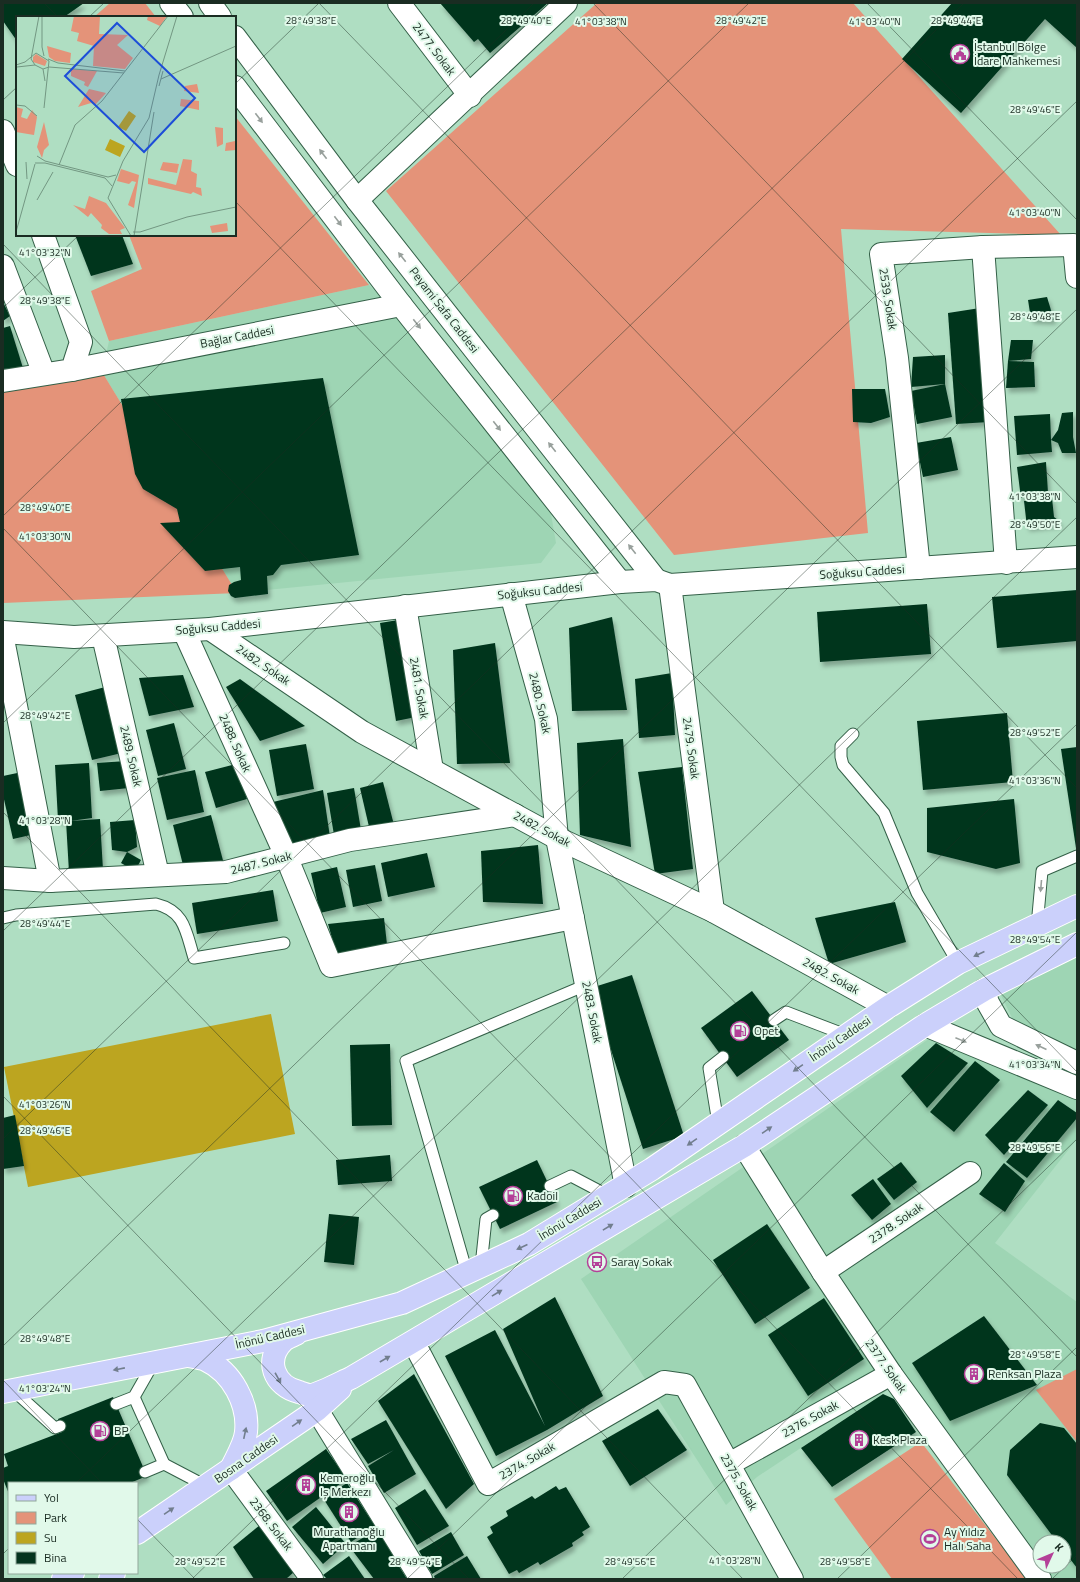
<svg xmlns="http://www.w3.org/2000/svg" width="1080" height="1582" font-family="'Titillium Web',sans-serif">
	<style>
		.built { fill: #9ed5b4; fill-rule: evenodd }
		.green { fill: #e49379 }
		.water { fill: #bca520 }
		.building { fill: #04341e; filter: url(#shadow) }
		.lines { fill: none; stroke-linecap: round; stroke-linejoin: round }
		.lane-casing { stroke: #346048; stroke-width: 13 }
		.street-casing { stroke: #346048; stroke-width: 24 }
		.secondary-casing { stroke: #346048; stroke-width: 24 }
		.primary-casing { stroke: #fff; stroke-width: 24 }
		.lane { stroke: #fff; stroke-width: 11 }
		.street { stroke: #fff; stroke-width: 22 }
		.secondary { stroke: #fff; stroke-width: 22 }
		.primary { stroke: #cbd0fb; stroke-width: 22 }
		.oneway { fill: #98a09c }
		.oneway2 { fill: #727e8e }
		.ticks { fill: none; stroke: #1a2c22; stroke-width: 1; stroke-opacity: 0.45 }
		.labels { text-anchor: middle; stroke-width: 4; stroke-linejoin: round; paint-order: stroke }
		.poi-label { font-size: 12px; fill: #1a2c22; stroke: #e1f9ea; text-anchor: start }
		.street-label { font-size: 12px; fill: #1a2c22; stroke: #e1f9ea }
		.inset-road { fill: none; stroke: #739782; stroke-width: 1 }
		.view { fill: #1d4ed8; fill-opacity: 0.15; stroke: #1d4ed8; stroke-width: 2 }
		.inset-edge { fill: none; stroke: #1a2c22; stroke-width: 2 }
		.ticks-label { font-size: 10px; text-anchor: middle; fill: #1a2c22; stroke: #e1f9ea; stroke-width: 4; stroke-linejoin: round; paint-order: stroke }
	</style>
	<defs>
		<filter id="shadow"><feDropShadow dx="2.5" dy="4.5" stdDeviation="2" flood-color="#0004"/></filter>
	</defs>
	<rect width="100%" height="100%" fill="#afdec2"/>
	<g class="built">
		<polygon points="369,285 383,299 551,514 556,543 541,563 237,593 102,372 109,341"/>
		<polygon points="1077,955 1077,1053 1014,1022 999,991"/>
		<path d="M933 1036 1077 1099V1139L995 1243 1077 1302V1579H1030L891 1388 757 1477 726 1505 581 1279ZM1040 1542H1064V1566H1040Z"/>
	</g>
	<g class="green">
		<polygon points="110,3 145,3 156,17 94,17"/>
		<polygon points="597,3 853,3 1061,235 841,229 868,533 674,555 386,191"/>
		<polygon points="235,116 369,285 109,341 91,291 142,269 129,235 235,235"/>
		<polygon points="102,372 237,593 3,603 3,391"/>
		<polygon points="1077,1369 1077,1442 1036,1390"/>
		<polygon points="921,1442 1027,1579 892,1579 834,1499"/>
	</g>
	<polygon class="water" points="271,1014 295,1134 28,1187 4,1067"/>
	<g class="building">
		<polygon points="3,3 84,3 64,17 17,17 17,41 3,21"/>
		<polygon points="440,3 548,3 490,53 478,39 474,42"/>
		<polygon points="952,3 1077,3 1077,48 1045,19 961,113 902,59"/>
		<polygon points="75,235 122,235 133,264 91,276"/>
		<polygon points="1047,297 1054,320 1031,319 1028,300"/>
		<polygon points="3,302 10,316 3,321"/>
		<polygon points="980,308 989,422 956,424 948,313"/>
		<polygon points="10,326 23,368 3,369 3,328"/>
		<polygon points="1011,340 1033,340 1031,359 1008,361"/>
		<polygon points="945,355 945,384 952,417 917,424 911,391 945,384 911,387 913,357"/>
		<polygon points="1008,361 1034,362 1035,387 1006,388"/>
		<polygon points="323,378 359,555 281,565 273,575 267,576 268,594 235,598 231,596 228,591 229,585 234,582 241,580 240,567 205,571 160,523 180,522 177,509 143,489 135,474 121,399"/>
		<polygon points="852,389 885,389 890,417 871,423 853,422"/>
		<polygon points="1073,412 1073,437 1076,453 1062,453 1058,443 1051,440 1052,452 1017,455 1014,416 1050,414 1051,440 1058,430 1062,413"/>
		<polygon points="951,437 958,470 923,477 916,443"/>
		<polygon points="1046,462 1048,493 1021,498 1017,467"/>
		<polygon points="1052,498 1054,517 1062,523 1027,527 1024,501"/>
		<polygon points="1077,590 1077,641 997,648 992,597"/>
		<polygon points="927,604 931,654 820,662 817,612"/>
		<polygon points="612,617 627,710 572,711 569,628"/>
		<polygon points="404,619 421,716 396,721 380,623"/>
		<polygon points="495,643 510,763 457,764 453,650"/>
		<polygon points="672,673 675,735 639,738 635,679"/>
		<polygon points="183,675 194,707 149,716 139,678"/>
		<polygon points="240,679 305,726 260,741 226,687"/>
		<polygon points="109,686 126,752 92,760 75,695"/>
		<polygon points="1007,713 1013,782 923,790 917,721"/>
		<polygon points="174,723 186,769 158,776 146,730"/>
		<polygon points="623,739 631,847 580,835 577,743"/>
		<polygon points="306,744 314,789 277,796 269,750"/>
		<polygon points="1077,747 1077,848 1076,848 1061,749"/>
		<polygon points="126,761 129,788 100,791 97,763"/>
		<polygon points="89,763 92,818 70,821 100,819 103,870 69,872 66,821 58,820 55,765"/>
		<polygon points="236,764 247,799 216,808 205,772"/>
		<polygon points="682,767 693,869 655,874 638,772"/>
		<polygon points="195,770 204,812 167,820 157,778"/>
		<polygon points="22,772 35,834 13,839 3,795 3,776"/>
		<polygon points="383,782 394,825 370,831 360,788"/>
		<polygon points="354,788 361,830 334,835 327,793"/>
		<polygon points="323,790 330,837 284,847 273,802"/>
		<polygon points="1014,799 1020,863 996,869 927,852 927,808"/>
		<polygon points="211,815 225,868 184,869 173,825"/>
		<polygon points="135,820 137,847 127,852 112,850 110,822"/>
		<polygon points="538,845 543,904 483,902 481,851"/>
		<polygon points="127,852 141,860 135,871 121,863"/>
		<polygon points="427,853 435,887 388,897 381,863"/>
		<polygon points="375,865 382,901 353,907 346,870"/>
		<polygon points="337,867 346,907 320,913 311,873"/>
		<polygon points="273,890 278,921 197,934 192,903"/>
		<polygon points="895,902 906,942 829,964 815,918"/>
		<polygon points="384,918 388,953 338,959 328,924"/>
		<polygon points="632,975 684,1136 643,1149 591,988"/>
		<polygon points="752,991 789,1040 737,1077 701,1028"/>
		<polygon points="936,1043 968,1063 927,1108 901,1076"/>
		<polygon points="390,1044 392,1125 352,1126 350,1045"/>
		<polygon points="975,1061 1000,1080 954,1132 930,1112"/>
		<polygon points="1028,1090 1048,1105 1004,1155 985,1135"/>
		<polygon points="1058,1100 1077,1113 1077,1118 1027,1178 1006,1162"/>
		<polygon points="15,1115 24,1166 3,1169 3,1118"/>
		<polygon points="390,1155 392,1181 338,1185 336,1160"/>
		<polygon points="537,1160 557,1202 500,1229 479,1187"/>
		<polygon points="901,1162 917,1182 894,1200 877,1179"/>
		<polygon points="1004,1163 1025,1181 1005,1212 979,1194"/>
		<polygon points="873,1179 891,1204 872,1220 851,1195"/>
		<polygon points="329,1214 359,1217 354,1265 324,1262"/>
		<polygon points="767,1224 810,1288 755,1324 713,1260"/>
		<polygon points="555,1297 603,1396 547,1430 496,1456 445,1356 495,1330 545,1426 503,1329"/>
		<polygon points="824,1298 864,1359 808,1396 768,1335"/>
		<polygon points="984,1316 1037,1385 950,1421 912,1363"/>
		<polygon points="414,1374 474,1484 446,1509 378,1401"/>
		<polygon points="883,1394 894,1399 916,1432 832,1487 801,1448"/>
		<polygon points="113,1397 147,1476 130,1483 9,1483 9,1494 3,1479 3,1468 8,1466 4,1454 62,1432 58,1419"/>
		<polygon points="658,1409 687,1450 630,1486 602,1441"/>
		<polygon points="386,1420 416,1474 384,1493 368,1466 394,1450 368,1464 351,1439"/>
		<polygon points="1040,1423 1064,1428 1077,1444 1077,1568 1064,1551 1064,1542 1057,1542 1007,1475 1010,1450"/>
		<polygon points="326,1449 347,1479 287,1521 266,1491"/>
		<polygon points="347,1483 375,1526 351,1542 323,1498"/>
		<polygon points="556,1486 559,1490 566,1487 590,1527 582,1532 584,1535 572,1543 573,1546 540,1565 538,1562 519,1573 517,1570 509,1574 487,1537 493,1533 490,1527 508,1516 506,1511 532,1496 535,1499"/>
		<polygon points="425,1489 449,1526 417,1545 395,1508"/>
		<polygon points="316,1507 346,1544 323,1564 292,1527"/>
		<polygon points="260,1525 294,1572 286,1579 254,1579 233,1547"/>
		<polygon points="378,1529 397,1563 407,1579 374,1579 349,1546"/>
		<polygon points="451,1532 464,1555 432,1574 419,1551"/>
		<polygon points="349,1556 365,1579 327,1579 323,1575"/>
		<polygon points="467,1556 481,1579 435,1579 434,1576"/>
	</g>
	<g class="lines">
		<defs>
			<g id="lane">
				<polyline points="853,734 841,746 841,757 843,765 884,813 917,893 958,963"/>
				<path d="M3 918 16 915 156 904C185 911 186 932 194 958L284 943"/>
				<polyline points="1037,926 1042,871 1077,856"/>
				<polyline points="774,1020 786,1012 846,1035"/>
				<polyline points="718,1123 709,1068 723,1057"/>
				<polyline points="550,1186 571,1176 609,1196"/>
				<polyline points="481,1266 486,1219 493,1215"/>
				<polyline points="467,1273 406,1061 586,985"/>
				<polyline points="13,1390 55,1428 60,1426"/>
				<polyline points="134,1397 164,1464"/>
				<polyline points="116,1404 134,1397 154,1362"/>
				<polyline points="145,1472 164,1464 206,1486"/>
			</g>
			<g id="street">
				<polyline points="399,3 470,96"/>
				<polyline points="3,131 17,165"/>
				<polyline points="357,200 566,3"/>
				<polyline points="983,247 1006,563"/>
				<polyline points="3,266 44,374"/>
				<polyline points="72,370 401,305"/>
				<polyline points="3,381 72,370 81,342 43,235"/>
				<polyline points="919,568 897,358 881,254 983,247 1074,245 1077,277"/>
				<polyline points="670,585 713,911"/>
				<polyline points="511,594 546,719 557,838 626,1186"/>
				<polyline points="405,606 432,770"/>
				<polyline points="210,629 362,732 557,838 713,911 888,1007"/>
				<polyline points="184,631 286,856 331,966 573,918"/>
				<polyline points="103,636 158,875"/>
				<polyline points="3,639 50,881"/>
				<polyline points="3,878 50,881 226,872 350,840 515,815"/>
				<polyline points="744,1146 823,1272 891,1374 1040,1579"/>
				<polyline points="823,1272 970,1173"/>
				<polyline points="414,1343 488,1484 664,1382 685,1385 792,1579"/>
				<polyline points="317,1410 421,1579"/>
				<polyline points="729,1464 891,1374"/>
				<polyline points="231,1469 312,1579"/>
			</g>
			<g id="secondary">
				<polyline points="171,3 182,17"/>
				<polyline points="210,3 220,17"/>
				<polyline points="235,37 357,200 656,580"/>
				<polyline points="235,87 401,305 620,582"/>
				<polyline points="3,632 74,637 210,629 620,582 656,580 670,585 1077,557"/>
				<polyline points="984,990 988,1003 1001,1026 1077,1063"/>
				<polyline points="925,1025 1077,1088"/>
			</g>
			<g id="primary">
				<path d="M296 1334C292 1336 286 1338 283 1341 264 1360 274 1386 299 1392 302 1393 307 1395 311 1395 319 1394 342 1382 351 1378L744 1146 925 1025 984 990 1077 944"/>
				<path d="M188 1356C193 1357 201 1358 206 1360 232 1372 249 1404 246 1432 245 1444 236 1458 231 1469"/>
				<polyline points="3,1392 263,1341 402,1303 529,1244 652,1169 888,1007 958,963 1077,906"/>
				<polyline points="137,1533 317,1410 340,1389"/>
				<polyline points="63,1579 73,1573"/>
				<polyline points="110,1579 114,1573"/>
			</g>
		</defs>
		<use href="#lane" class="lane-casing"/>
		<use href="#street" class="street-casing"/>
		<use href="#secondary" class="secondary-casing"/>
		<use href="#primary" class="primary-casing"/>
		<use href="#lane" class="lane"/>
		<use href="#street" class="street"/>
		<use href="#secondary" class="secondary"/>
		<use href="#primary" class="primary"/>
	</g>
	<defs><path id="oneway-solid" d="M-6-.8H1V-3.2L6.5 0L1 3.2V.8H-6Z"/></defs>
	<g class="oneway">
		<use href="#oneway-solid" transform="translate(259 118) rotate(53)"/>
		<use href="#oneway-solid" transform="translate(323 154) rotate(-127)"/>
		<use href="#oneway-solid" transform="translate(338 221) rotate(53)"/>
		<use href="#oneway-solid" transform="translate(402 257) rotate(-128)"/>
		<use href="#oneway-solid" transform="translate(417 324) rotate(52)"/>
		<use href="#oneway-solid" transform="translate(497 426) rotate(52)"/>
		<use href="#oneway-solid" transform="translate(552 447) rotate(-128)"/>
		<use href="#oneway-solid" transform="translate(632 549) rotate(-128)"/>
		<use href="#oneway-solid" transform="translate(1041 886) rotate(95)"/>
		<use href="#oneway-solid" transform="translate(961 1040) rotate(22)"/>
		<use href="#oneway-solid" transform="translate(1041 1047) rotate(-156)"/>
	</g>
	<g class="oneway2">
		<use href="#oneway-solid" transform="translate(979 954) rotate(155)"/>
		<use href="#oneway-solid" transform="translate(798 1068) rotate(145)"/>
		<use href="#oneway-solid" transform="translate(767 1130) rotate(-34)"/>
		<use href="#oneway-solid" transform="translate(692 1142) rotate(145)"/>
		<use href="#oneway-solid" transform="translate(608 1227) rotate(-31)"/>
		<use href="#oneway-solid" transform="translate(522 1247) rotate(155)"/>
		<use href="#oneway-solid" transform="translate(497 1293) rotate(-31)"/>
		<use href="#oneway-solid" transform="translate(385 1359) rotate(-30)"/>
		<use href="#oneway-solid" transform="translate(119 1369) rotate(169)"/>
		<use href="#oneway-solid" transform="translate(278 1378) rotate(61)"/>
		<use href="#oneway-solid" transform="translate(297 1423) rotate(-35)"/>
		<use href="#oneway-solid" transform="translate(245 1433) rotate(-78)"/>
		<use href="#oneway-solid" transform="translate(169 1511) rotate(-34)"/>
	</g>
	<path class="ticks" d="M44 3 58 17M319 3 1077 788M593 3 1077 504M867 3 1077 220M89 17 104 3M235 84 319 3M3 100 17 87M235 201 1077 1072M3 244 1077 1357M3 308 79 235M3 516 534 3M3 528 1018 1579M3 723 749 3M3 812 743 1579M3 931 964 3M3 1096 469 1579M3 1139 1077 101M3 1346 1077 309M3 1380 102 1483M76 1483 1077 517M137 1519 195 1579M3 1554 9 1548M192 1579 1077 724M407 1579 1077 932M622 1579 1077 1139M837 1579 1077 1347M1052 1579 1077 1555"/>
	<defs>
		<symbol id="civic-ring" viewBox="-11 -11 22 22"><circle r="9.5" fill="#e1f9ea" stroke="#b44098" stroke-width="1.5"/><path d="M-.6-6.5H3V-4.5H.6V-3L4-1V1h2V6H-6V1h2V-1L-.6-3ZM-1.2 2.5V6h2.4V2.5Z" fill="#b44098"/></symbol>
		<symbol id="fuel-ring" viewBox="-11 -11 22 22"><circle r="9.5" fill="#e1f9ea" stroke="#b44098" stroke-width="1.5"/><path d="M-5.5-6h7V0h2V4h1.3V-2.5L3-4.5l.8-.8L6-3V5H2.5V1h-1V6h-7ZM-4.2-4.7v3.2H.2V-4.7Z" fill="#b44098"/></symbol>
		<symbol id="bus-ring" viewBox="-11 -11 22 22"><circle r="9.5" fill="#e1f9ea" stroke="#b44098" stroke-width="1.5"/><path d="M-5-6H5V4H4V6H2V4H-2V6H-4V4H-5ZM-3.5-4V0h7V-4ZM-3.5 1.2v1.5H-2V1.2ZM2 1.2v1.5H3.5V1.2Z" fill="#b44098"/></symbol>
		<symbol id="building-ring" viewBox="-11 -11 22 22"><circle r="9.5" fill="#e1f9ea" stroke="#b44098" stroke-width="1.5"/><path d="M-4-6H4V6H1V3H-1V6H-4ZM-2.5-4.3h1.7v1.8h-1.7ZM.8-4.3h1.7v1.8H.8ZM-2.5-1h1.7V.8h-1.7ZM.8-1h1.7V.8H.8Z" fill="#b44098"/></symbol>
		<symbol id="stadium-ring" viewBox="-11 -11 22 22"><circle r="9.5" fill="#e1f9ea" stroke="#b44098" stroke-width="1.5"/><path d="M0-5a6.5 5 0 1 0 0 10a6.5 5 0 1 0 0-10ZM-3.5-1.8h7v3.6h-7Z" fill="#b44098"/></symbol>
	</defs>
	<g fill-rule="evenodd">
		<use href="#civic-ring" x="949" y="43" width="22" height="22"/>
		<use href="#fuel-ring" x="729" y="1020" width="22" height="22"/>
		<use href="#fuel-ring" x="502" y="1185" width="22" height="22"/>
		<use href="#bus-ring" x="586" y="1251" width="22" height="22"/>
		<use href="#building-ring" x="963" y="1363" width="22" height="22"/>
		<use href="#fuel-ring" x="89" y="1420" width="22" height="22"/>
		<use href="#building-ring" x="848" y="1429" width="22" height="22"/>
		<use href="#building-ring" x="295" y="1474" width="22" height="22"/>
		<use href="#building-ring" x="338" y="1501" width="22" height="22"/>
		<use href="#stadium-ring" x="919" y="1528" width="22" height="22"/>
	</g>
	<g class="labels">
		<g class="poi-label">
			<text x="974" y="51">İstanbul Bölge<tspan x="974" dy="14">İdare Mahkemesi</tspan></text>
			<text x="754" y="1035">Opet</text>
			<text x="527" y="1200">Kadoil</text>
			<text x="611" y="1266">Saray Sokak</text>
			<text x="988" y="1378">Renksan Plaza</text>
			<text x="114" y="1435">BP</text>
			<text x="873" y="1444">Kesk Plaza</text>
			<text x="320" y="1482">Kemeroğlu<tspan x="320" dy="14">Iş Merkezı</tspan></text>
			<text x="349" y="1536" text-anchor="middle">Murathanoğlu<tspan x="349" dy="14">Apartmanı</tspan></text>
			<text x="944" y="1536">Ay Yıldız<tspan x="944" dy="14">Halı Saha</tspan></text>
		</g>
		<g class="street-label">
			<text transform="translate(434 49) rotate(53)" y="4">2477. Sokak</text>
			<text transform="translate(888 299) rotate(81)" y="4">2539. Sokak</text>
			<text transform="translate(444 310) rotate(52)" y="4">Peyami Safa Caddesi</text>
			<text transform="translate(237 337) rotate(-11)" y="4">Bağlar Caddesi</text>
			<text transform="translate(862 572) rotate(-4)" y="4">Soğuksu Caddesi</text>
			<text transform="translate(540 591) rotate(-6)" y="4">Soğuksu Caddesi</text>
			<text transform="translate(218 627) rotate(-5)" y="4">Soğuksu Caddesi</text>
			<text transform="translate(263 665) rotate(34)" y="4">2482. Sokak</text>
			<text transform="translate(419 688) rotate(80)" y="4">2481. Sokak</text>
			<text transform="translate(540 703) rotate(77)" y="4">2480. Sokak</text>
			<text transform="translate(235 743) rotate(66)" y="4">2488. Sokak</text>
			<text transform="translate(691 748) rotate(82)" y="4">2479. Sokak</text>
			<text transform="translate(131 756) rotate(77)" y="4">2489. Sokak</text>
			<text transform="translate(542 829) rotate(28)" y="4">2482. Sokak</text>
			<text transform="translate(261 863) rotate(-14)" y="4">2487. Sokak</text>
			<text transform="translate(831 976) rotate(29)" y="4">2482. Sokak</text>
			<text transform="translate(592 1012) rotate(79)" y="4">2483. Sokak</text>
			<text transform="translate(840 1039) rotate(-34)" y="4">İnönü Caddesi</text>
			<text transform="translate(570 1219) rotate(-31)" y="4">İnönü Caddesi</text>
			<text transform="translate(896 1223) rotate(-34)" y="4">2378. Sokak</text>
			<text transform="translate(270 1337) rotate(-13)" y="4">İnönü Caddesi</text>
			<text transform="translate(886 1366) rotate(55)" y="4">2377. Sokak</text>
			<text transform="translate(810 1419) rotate(-29)" y="4">2376. Sokak</text>
			<text transform="translate(246 1459) rotate(-35)" y="4">Bosna Caddesi</text>
			<text transform="translate(527 1461) rotate(-30)" y="4">2374. Sokak</text>
			<text transform="translate(739 1482) rotate(61)" y="4">2375. Sokak</text>
			<text transform="translate(271 1524) rotate(53)" y="4">2368. Sokak</text>
		</g>
	</g>
	<g transform="translate(16 16)">
		<rect width="220" height="220" fill="#afdec2"/>
		<path d="M58 0H84L83 18 112 19 101 29 117 42 109 53 77 50 78 30 61 25 63 17 55 15ZM132 0H151L144 10 131 4ZM31 30 55 37 54 47 39 45 33 41ZM20 38 31 45 29 50 17 46V41ZM55 53 81 55 72 71 68 69 69 66 55 60ZM181 68 183 77 168 75 169 70ZM73 73 90 77 79 89 75 87 62 91ZM165 83 183 85V94L164 90ZM0 91 7 93 5 101 11 103 16 94 21 101 18 119 0 116ZM28 106 33 129 28 134 26 142 21 131ZM199 111 207 112V128L201 131ZM219 125 220 134 209 135 210 127ZM167 143 176 144 175 155 181 158 180 171 185 172 186 180 177 176 175 178 132 168V162L160 169ZM147 146 163 148 161 157 144 154ZM105 153 123 159 118 192 112 189 120 166 116 165 113 168 101 165ZM73 180 90 187 109 212 104 214 106 218H93L85 212 86 209 75 197 72 201 57 189 69 193ZM211 207 212 215 196 217 194 210Z" fill="#e49379"/>
		<path d="M113 95 120 100 110 115 102 111ZM94 123 109 130 104 141 89 134Z" fill="#bca520"/>
		<path class="inset-road" d="M23 0 15 43 19 49 27 53 33 51M26 0V31L28 40M32 43 42 47 109 55M0 49 9 46 20 37 33 45 28 92M1 51 19 49M33 51 108 57M27 53 29 65M145 63 220 30M143 70 147 55M0 89 9 90 21 100M21 140 29 145 92 161 100 159M10 146 11 163M19 147H29L89 162 96 170M43 149 59 109 86 85 152 0M21 184 37 156M0 216 19 148M117 216H124L171 201 220 191M115 220 92 182 107 145 133 102 143 59 161 0M118 220 138 96"/>
		<path class="view" d="M101 7 179 82 128 136 49 60Z"/>
		<rect width="220" height="220" class="inset-edge"/>
	</g>
	<g class="ticks-label">
		<text x="311" y="24">28°49'38"E</text>
		<text x="526" y="24">28°49'40"E</text>
		<text x="741" y="24">28°49'42"E</text>
		<text x="956" y="24">28°49'44"E</text>
		<text x="601" y="25">41°03'38"N</text>
		<text x="875" y="25">41°03'40"N</text>
		<text x="1035" y="113">28°49'46"E</text>
		<text x="1035" y="216">41°03'40"N</text>
		<text x="45" y="256">41°03'32"N</text>
		<text x="45" y="304">28°49'38"E</text>
		<text x="1035" y="320">28°49'48"E</text>
		<text x="1035" y="500">41°03'38"N</text>
		<text x="45" y="511">28°49'40"E</text>
		<text x="1035" y="528">28°49'50"E</text>
		<text x="45" y="540">41°03'30"N</text>
		<text x="45" y="719">28°49'42"E</text>
		<text x="1035" y="736">28°49'52"E</text>
		<text x="1035" y="784">41°03'36"N</text>
		<text x="45" y="824">41°03'28"N</text>
		<text x="45" y="927">28°49'44"E</text>
		<text x="1035" y="943">28°49'54"E</text>
		<text x="1035" y="1068">41°03'34"N</text>
		<text x="45" y="1108">41°03'26"N</text>
		<text x="45" y="1134">28°49'46"E</text>
		<text x="1035" y="1151">28°49'56"E</text>
		<text x="45" y="1342">28°49'48"E</text>
		<text x="1035" y="1358">28°49'58"E</text>
		<text x="45" y="1392">41°03'24"N</text>
		<text x="735" y="1564">41°03'28"N</text>
		<text x="200" y="1565">28°49'52"E</text>
		<text x="415" y="1565">28°49'54"E</text>
		<text x="630" y="1565">28°49'56"E</text>
		<text x="845" y="1565">28°49'58"E</text>
	</g>
	<rect width="1080" height="1582" fill="none" stroke="#1a2c22" stroke-width="8"/>
	<rect x="8" y="1482" width="130" height="92" fill="#e1f9ea" stroke="#91a79a"/>
	<rect x="16" y="1495" width="20" height="6" fill="#cbd0fb" stroke="#91a79a"/>
	<text x="44" y="1502" font-size="12" fill="#1a2c22">Yol</text>
	<rect x="16" y="1512" width="20" height="12" fill="#e49379" stroke="#91a79a"/>
	<text x="44" y="1522" font-size="12" fill="#1a2c22">Park</text>
	<rect x="16" y="1532" width="20" height="12" fill="#bca520" stroke="#91a79a"/>
	<text x="44" y="1542" font-size="12" fill="#1a2c22">Su</text>
	<rect x="16" y="1552" width="20" height="12" fill="#04341e" stroke="#91a79a"/>
	<text x="44" y="1562" font-size="12" fill="#1a2c22">Bina</text>
	<g transform="translate(1052 1554) rotate(46)"><circle r="19" fill="#e1f9ea" stroke="#91a79a"/>
	<path d="M0-3L7 15L0 10L-7 15Z" fill="#b44098"/>
	<text y="-6" font-size="11" font-weight="bold" text-anchor="middle" fill="#1a2c22">K</text>
	</g>
</svg>
